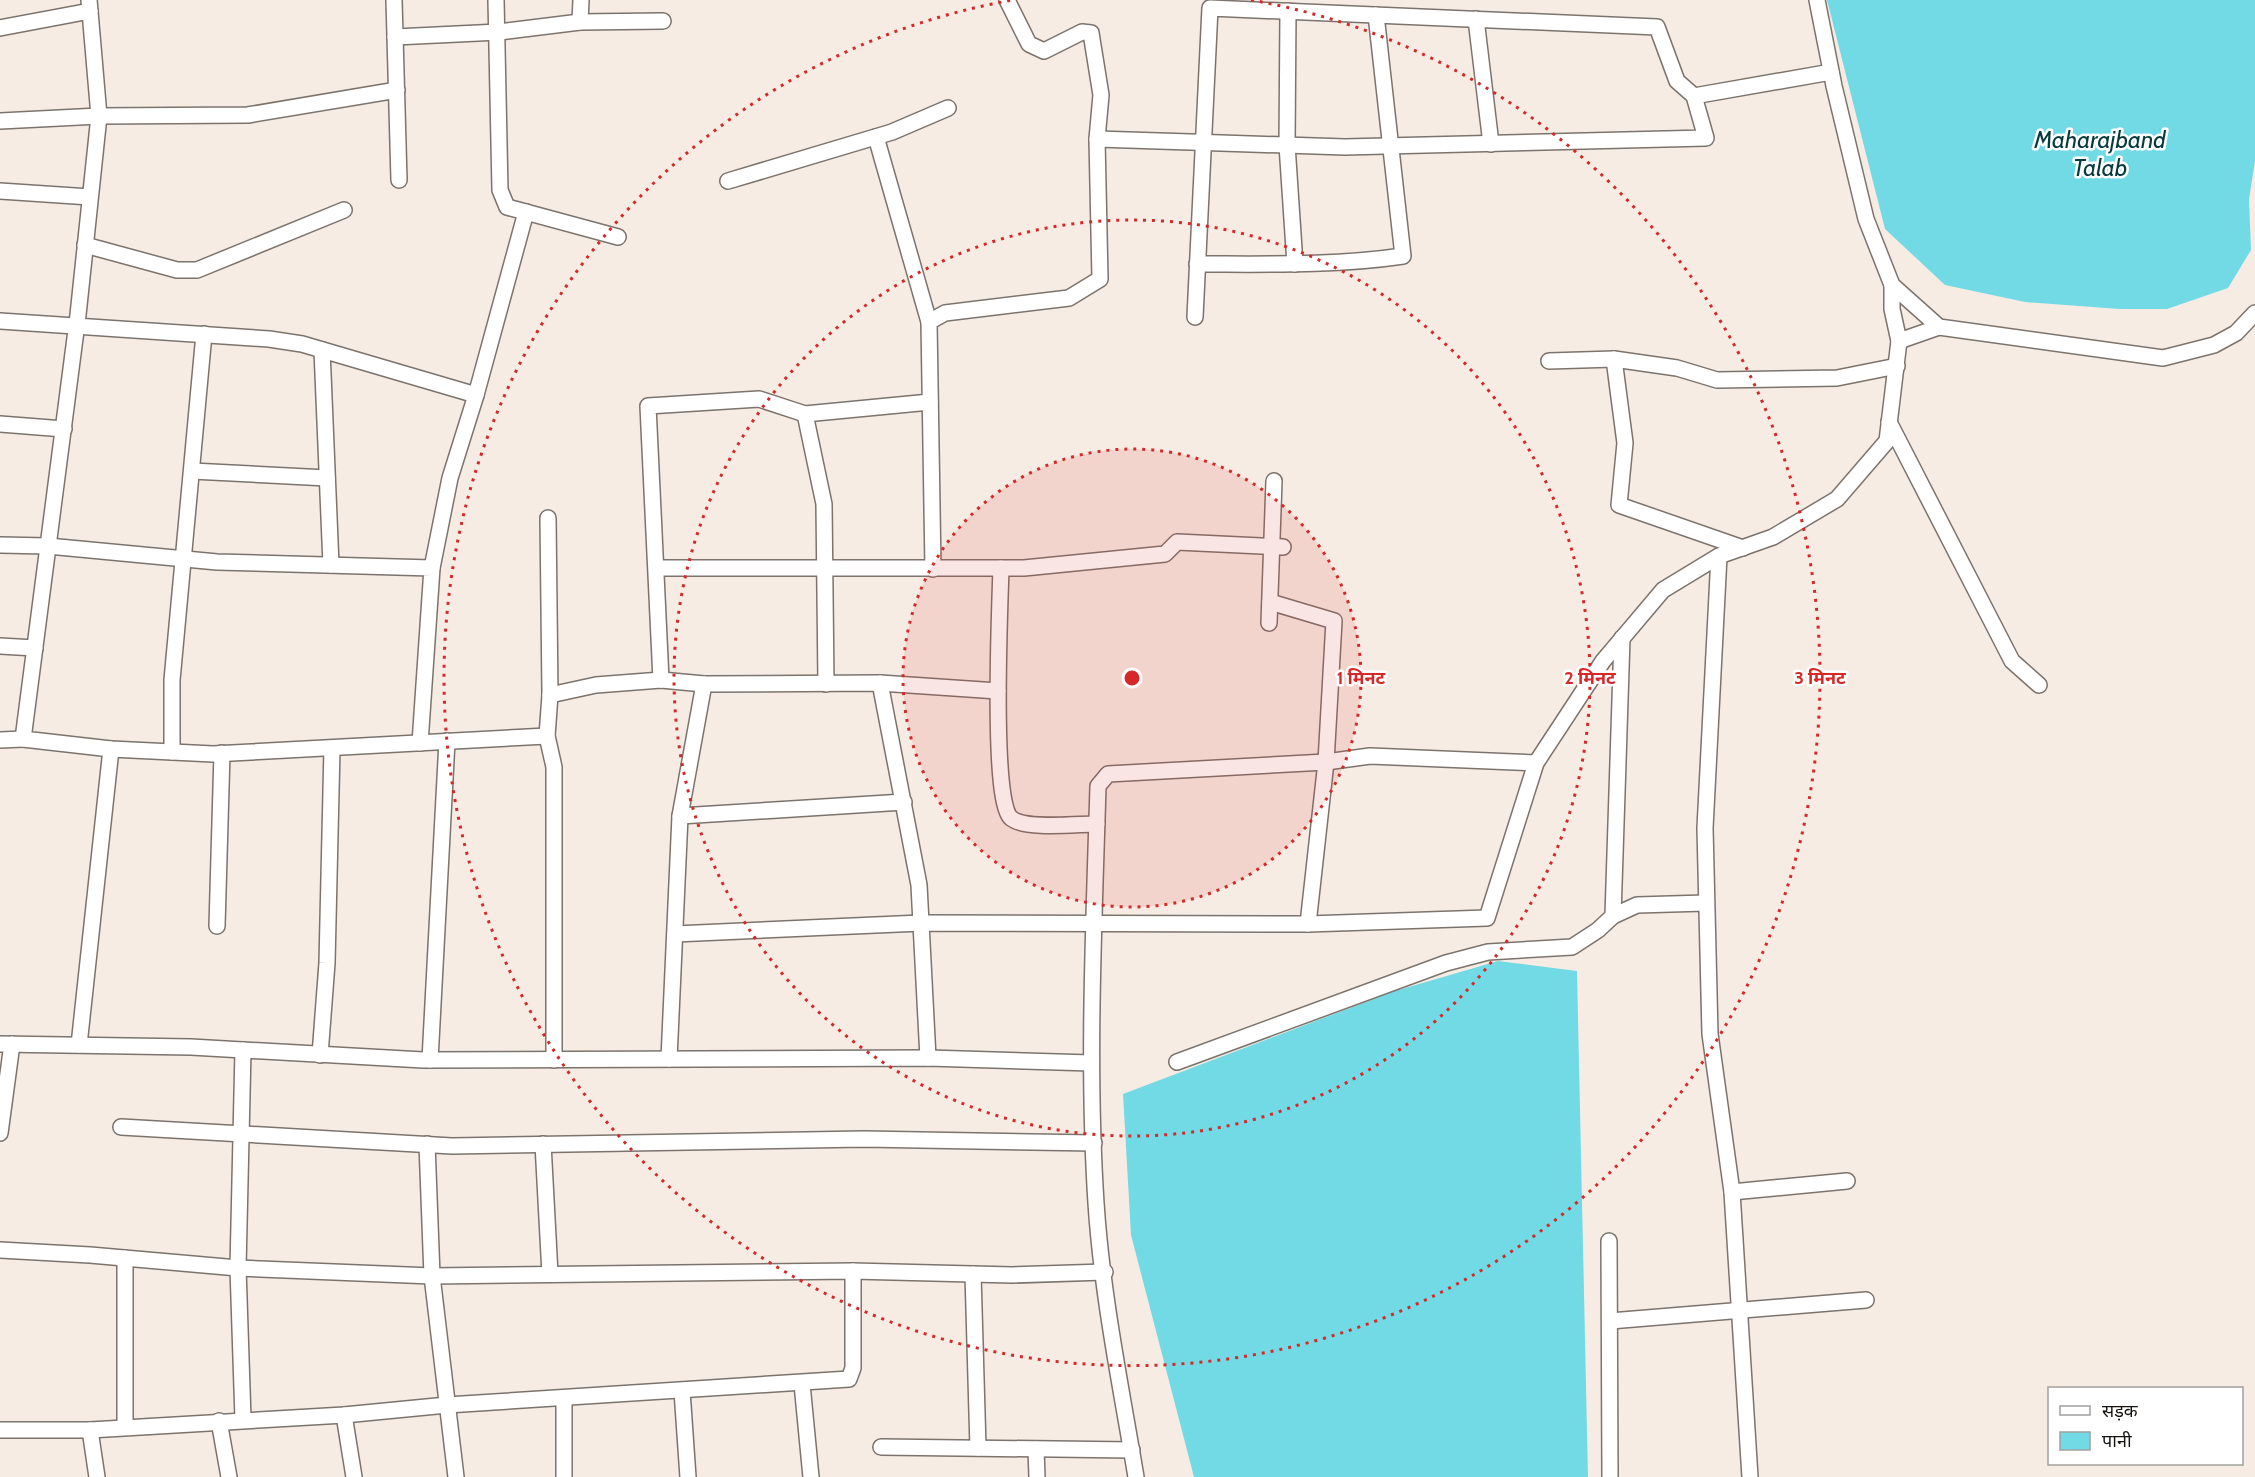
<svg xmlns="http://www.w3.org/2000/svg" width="2255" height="1477" font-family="Cabin,'Noto Sans Devanagari',sans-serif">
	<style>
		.water { fill: #72dae4 }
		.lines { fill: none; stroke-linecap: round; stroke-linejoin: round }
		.minor-casing { stroke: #7c736c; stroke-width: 18 }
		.minor { stroke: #fff; stroke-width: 15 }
		.ring { fill: none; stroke: #d62828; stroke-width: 3; stroke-dasharray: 3 6 }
		.labels { text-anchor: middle; stroke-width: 5; stroke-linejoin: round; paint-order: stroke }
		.water-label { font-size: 24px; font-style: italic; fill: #063a3e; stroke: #fff }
		.centre { fill: #d62828; stroke: #fff; stroke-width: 3 }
		.ring-label { font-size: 18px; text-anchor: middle; font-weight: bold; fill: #d62828; stroke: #fff; stroke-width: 5; stroke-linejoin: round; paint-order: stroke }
	</style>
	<rect width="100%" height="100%" fill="#f6ece4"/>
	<g class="water">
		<polygon points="1827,0 2255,0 2255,161 2249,199 2251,250 2228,288 2167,309 2119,309 2025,302 1945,285 1885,229"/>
		<polygon points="1498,961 1577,971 1588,1477 1194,1477 1131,1235 1123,1094 1395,991"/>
	</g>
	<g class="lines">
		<defs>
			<g id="minor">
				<polyline points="89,0 99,116 78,315 23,739 111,749 213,754 547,736"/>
				<polyline points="394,0 399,180"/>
				<polyline points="496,0 500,190 507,207 618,237"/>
				<polyline points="1817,0 1834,86 1866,219 1892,285 1939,327 2163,358 2214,345 2236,333 2255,313"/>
				<polyline points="1288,11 1287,145 1295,264"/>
				<polyline points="1476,19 1491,144"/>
				<polyline points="580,22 581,0"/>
				<polyline points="0,28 90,11"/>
				<polyline points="395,37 499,32 580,22 663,21"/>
				<polyline points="1694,96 1831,72"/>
				<polyline points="0,121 99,116 248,115 397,90"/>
				<polyline points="876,137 929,322"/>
				<path d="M1097 139C1180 142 1262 144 1345 147L1706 138 1694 96 1677 81 1657 27 1210 8 1195 317"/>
				<polyline points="728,181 892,132 948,108"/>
				<polyline points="0,191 90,197"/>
				<polyline points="85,245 177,270 197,270 344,210"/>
				<path d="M1197 264C1265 264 1335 266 1403 256L1376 15"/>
				<polyline points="0,321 269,339 302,344 476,395"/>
				<polyline points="1899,341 1939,327"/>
				<polyline points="322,350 331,565"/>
				<polyline points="1614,359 1625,443 1619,505 1743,548"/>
				<polyline points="1549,361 1614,359 1677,368 1717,380 1837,378 1897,366"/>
				<polyline points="805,414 824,504 826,684"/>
				<polyline points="1889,422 2012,661 2039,685"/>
				<polyline points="0,424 64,429"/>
				<polyline points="192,471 327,478"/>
				<polyline points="548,518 550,695 547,736 554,767 554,1060"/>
				<polyline points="0,545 48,546 217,562 432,568 420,743"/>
				<polyline points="1719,556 1705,828 1710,1034 1732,1192 1750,1477"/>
				<polyline points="432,568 450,478 476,395 526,212"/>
				<polyline points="657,568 1024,568 1165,554 1177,542 1283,547"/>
				<path d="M1001 568C1000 603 991 803 1011 818 1025 830 1077 824 1097 824"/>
				<polyline points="933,569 929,322 945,313 1069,298 1100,279 1097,139 1101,95 1091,33 1082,32 1044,51 1029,44 1007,0"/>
				<polyline points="1270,602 1334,621 1326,762 1308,924"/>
				<polyline points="1269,623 1274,481"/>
				<polyline points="0,646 35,648"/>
				<polyline points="661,680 648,406 759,399 805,414 930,402"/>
				<polyline points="880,683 919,885 928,1058"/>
				<polyline points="550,695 596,685 661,680 704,684 880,683 998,691"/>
				<polyline points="0,740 23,739"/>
				<polyline points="172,752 172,680 204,334"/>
				<polyline points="680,816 904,802"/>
				<polyline points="1613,916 1622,638"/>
				<polyline points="217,926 222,753"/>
				<polyline points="675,934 921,923 1308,924 1487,918 1536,763 1603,661 1663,590 1719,556 1773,537 1837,499 1887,441 1899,341 1892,309 1892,285"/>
				<polyline points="0,1044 191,1047 423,1060 928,1058 1091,1063"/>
				<polyline points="79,1045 111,749"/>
				<polyline points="320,1055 327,963 332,748"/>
				<polyline points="669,1059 680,816 704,684"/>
				<polyline points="430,1060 447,741"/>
				<polyline points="1177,1062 1446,963 1488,952 1572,947 1598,930 1613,916 1637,905 1705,903"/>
				<polyline points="121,1127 452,1146 864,1139 1094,1143"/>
				<polyline points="0,1133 12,1044"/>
				<polyline points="427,1144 432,1276 456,1477"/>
				<polyline points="543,1144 550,1274"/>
				<polyline points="1732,1192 1847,1181"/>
				<polyline points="1609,1241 1610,1477"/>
				<polyline points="0,1250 90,1255 238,1268 432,1276 853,1271 1012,1275 1105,1272"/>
				<polyline points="973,1274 978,1448"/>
				<polyline points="1610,1321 1866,1300"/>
				<polyline points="802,1384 811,1477"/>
				<polyline points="682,1391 688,1477"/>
				<polyline points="564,1398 564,1477"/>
				<polyline points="344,1415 354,1477"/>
				<polyline points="243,1419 238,1268 243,1050"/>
				<polyline points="219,1421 229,1477"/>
				<polyline points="125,1427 125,1258"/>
				<polyline points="0,1430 90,1430 344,1415 447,1405 849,1379 853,1368 853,1271"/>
				<polyline points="90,1430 97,1477"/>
				<polyline points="881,1447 1132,1450"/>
				<polyline points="1036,1449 1037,1477"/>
				<path d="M1136 1477C1121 1387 1102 1295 1096 1203 1087 1064 1094 925 1098 786L1108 774 1326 762 1370 756 1536 763"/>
			</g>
		</defs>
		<use href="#minor" class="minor-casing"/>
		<use href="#minor" class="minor"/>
	</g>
	<circle cx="1132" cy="678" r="229" fill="#d62828" fill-opacity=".12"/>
	<g class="ring">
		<circle cx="1132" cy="678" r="229"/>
		<circle cx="1132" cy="678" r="458"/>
		<path d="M1251 0A688 688 0 1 1 1013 0"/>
	</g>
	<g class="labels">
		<g class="water-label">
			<text x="2100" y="148">Maharajband<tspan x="2100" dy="28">Talab</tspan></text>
		</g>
	</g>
	<circle cx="1132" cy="678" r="9" class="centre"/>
	<g class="ring-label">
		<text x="1361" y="684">1 मिनट</text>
		<text x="1590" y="684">2 मिनट</text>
		<text x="1820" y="684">3 मिनट</text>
	</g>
	<rect x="2048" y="1387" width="195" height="78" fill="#ffffff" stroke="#a1a09f" stroke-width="1.5"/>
	<rect x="2060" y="1406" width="30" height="9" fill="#ffffff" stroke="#a1a09f" stroke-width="1.5"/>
	<text x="2102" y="1417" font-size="18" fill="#15120f">सड़क</text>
	<rect x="2060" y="1432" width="30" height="18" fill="#72dae4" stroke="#a1a09f" stroke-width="1.5"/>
	<text x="2102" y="1447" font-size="18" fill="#15120f">पानी</text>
</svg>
